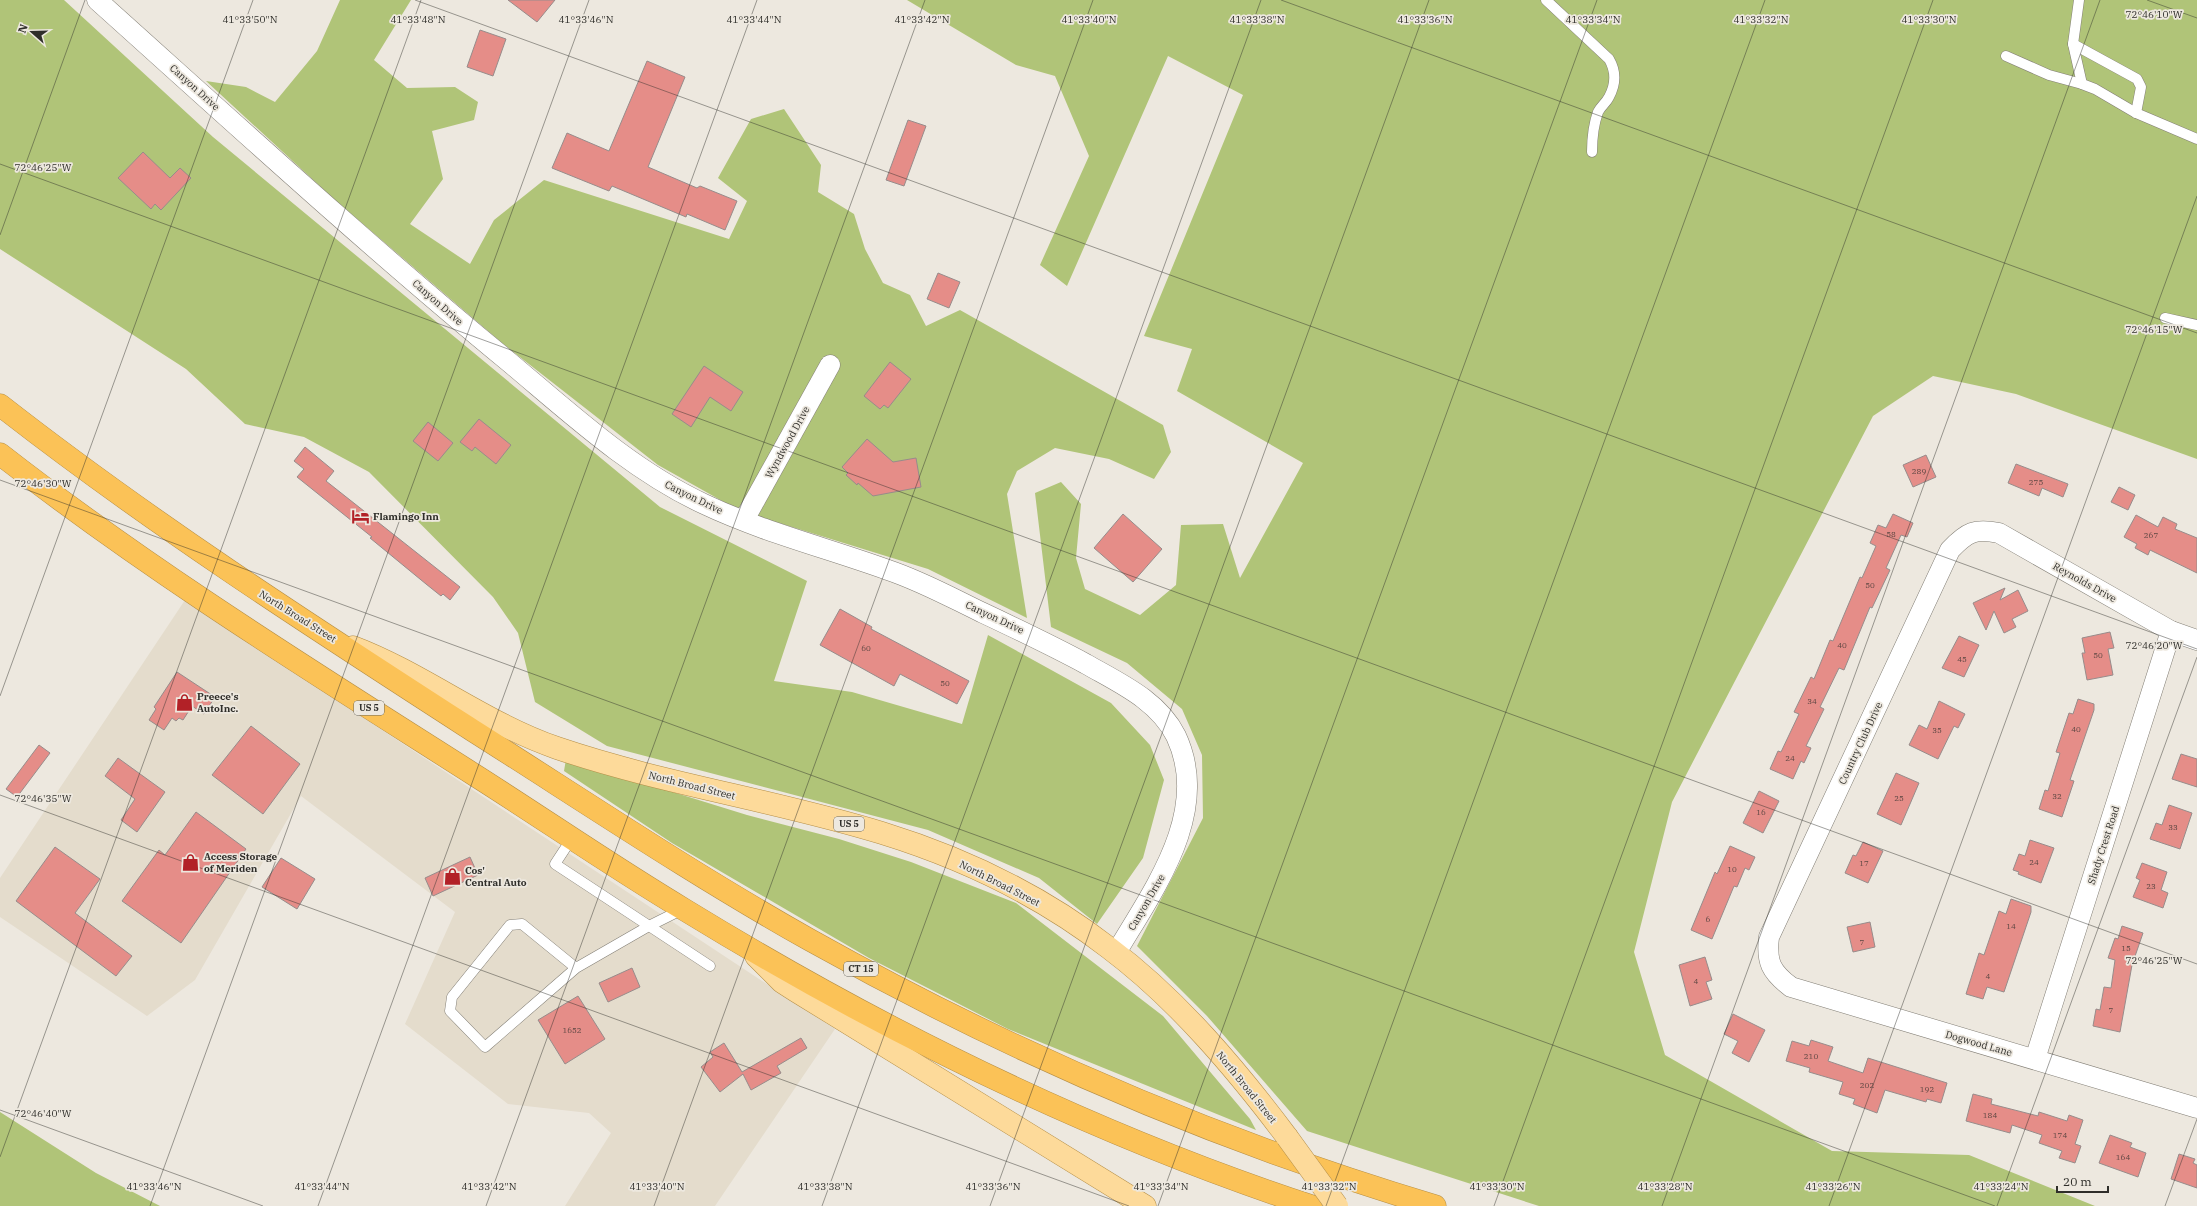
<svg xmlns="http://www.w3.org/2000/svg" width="2197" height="1206" font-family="'IBM Plex Serif',serif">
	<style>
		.built { fill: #e4dccc }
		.green { fill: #b0c478 }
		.building { fill: #e58d88; stroke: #978c8b }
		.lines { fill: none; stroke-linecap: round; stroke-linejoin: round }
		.lane-casing { stroke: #837f76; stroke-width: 11 }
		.street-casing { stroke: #837f76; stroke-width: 21 }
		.primary-casing { stroke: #b48e47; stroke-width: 23 }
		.highway-casing { stroke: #b48e47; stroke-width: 23 }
		.lane { stroke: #fff; stroke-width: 10 }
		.street { stroke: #fff; stroke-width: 20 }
		.primary { stroke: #fdda9a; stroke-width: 22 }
		.highway { stroke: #fbc257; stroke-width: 22 }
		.primary-bridge-casing { stroke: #b48e47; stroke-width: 23; stroke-linecap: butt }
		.primary-bridge { stroke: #fdda9a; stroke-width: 22 }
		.ticks { fill: none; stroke: #2f2e2a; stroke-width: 1; stroke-opacity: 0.45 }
		.labels { text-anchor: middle; stroke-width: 3.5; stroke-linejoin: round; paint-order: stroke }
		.number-label { font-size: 8px; fill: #5c4642 }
		.shield { fill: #ede8df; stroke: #686660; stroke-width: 1 }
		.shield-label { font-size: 9px; font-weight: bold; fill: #2f2e2a }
		.street-label { font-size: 10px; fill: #2f2e2a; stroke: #ede8df }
		.poi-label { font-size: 10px; font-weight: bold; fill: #2f2e2a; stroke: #ede8df; text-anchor: start }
		.ticks-label { font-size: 10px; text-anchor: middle; fill: #2f2e2a; stroke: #ede8df; stroke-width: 3.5; stroke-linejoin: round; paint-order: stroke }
	</style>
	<rect width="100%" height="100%" fill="#ede8df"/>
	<polygon class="built" points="185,600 835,1029 715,1206 565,1206 611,1133 589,1113 508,1104 405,1024 455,912 301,796 195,980 147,1016 0,917 0,878"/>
	<g class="green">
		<polygon points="0,0 64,0 213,137 660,507 807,581 774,681 852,692 962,724 988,635 1111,703 1150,745 1164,780 1143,858 1097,924 1039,878 928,830 607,746 535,702 518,633 493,597 369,472 304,437 245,424 186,369 0,249"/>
		<polygon points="340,0 411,0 374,60 407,88 455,87 478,102 474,120 432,131 443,179 410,224 470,264 494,220 544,180 729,239 747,201 718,178 751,119 784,109 821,165 818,192 854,214 865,249 883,283 910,295 926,326 960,310 1163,425 1171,452 1154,479 1109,459 1055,448 1017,471 1007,494 1027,618 928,569 740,511 658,465 502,343 336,201 206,81 246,87 275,102 317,51"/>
		<polygon points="907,0 2197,0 2197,459 2016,394 1933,376 1873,416 1672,802 1634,952 1665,1055 1832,1151 1969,1155 2095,1206 1539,1206 1307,1131 1207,1016 1137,946 1203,818 1202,755 1182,709 1127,663 1051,627 1035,493 1061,482 1081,504 1076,558 1085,589 1140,615 1176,585 1181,525 1223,524 1240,578 1303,463 1177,391 1192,349 1144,336 1243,95 1168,56 1067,286 1040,265 1089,156 1055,76 1016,65"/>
		<polygon points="566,759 747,815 839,839 911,862 1016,903 1163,1016 1250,1119 1256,1130 1008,1029 869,958 672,843 564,771"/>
		<polygon points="0,1112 96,1173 160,1206 0,1206"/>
	</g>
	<g class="building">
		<polygon points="508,0 555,0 537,22"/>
		<polygon points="480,30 506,39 493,76 467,67"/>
		<polygon points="647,61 685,77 648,167 697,188 700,186 737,201 725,230 687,214 686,217 612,186 609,191 552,168 567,133 609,151"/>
		<polygon points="908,120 926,126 904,186 886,180"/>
		<polygon points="143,152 170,178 180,168 191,178 161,210 155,204 151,209 118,178"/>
		<polygon points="938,273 960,282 949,308 927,299"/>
		<polygon points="890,362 911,379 888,408 884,405 880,409 864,396"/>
		<polygon points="704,366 743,392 731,411 710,397 691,427 672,414"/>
		<polygon points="479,419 511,445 496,464 475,447 472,451 460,442"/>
		<polygon points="428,422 453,443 438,461 413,441"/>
		<polygon points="867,439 893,462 916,458 921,487 873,496 858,483 857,485 846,475 848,473 842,467"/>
		<polygon points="305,447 334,471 326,481 460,587 450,600 443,594 441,596 426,584 370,538 372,537 297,477 304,469 294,461"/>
		<polygon points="1926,455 1936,477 1913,487 1903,465"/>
		<polygon points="2016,464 2068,484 2063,497 2042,488 2039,496 2008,483"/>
		<polygon points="2119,487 2135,495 2128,510 2111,502"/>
		<polygon points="1123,514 1162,549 1133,582 1094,548"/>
		<polygon points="1893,514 1913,523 1907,537 1901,535 1886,568 1890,570 1872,608 1870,607 1844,670 1839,668 1820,707 1824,709 1806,746 1811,748 1804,763 1801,761 1793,779 1770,769 1778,751 1781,752 1799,714 1794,712 1811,677 1814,679 1830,640 1833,641 1860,577 1862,578 1876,546 1870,543 1878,525 1886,528"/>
		<polygon points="2136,515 2158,527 2163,517 2177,524 2175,529 2197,538 2197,573 2150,550 2148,555 2135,548 2137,544 2124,537"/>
		<polygon points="2005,588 2000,600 2018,590 2028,611 2012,619 2016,627 2004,633 1994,611 1986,630 1973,603"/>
		<polygon points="840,609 872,627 871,629 969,681 957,704 900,674 894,686 820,645"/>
		<polygon points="2110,632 2114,648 2108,649 2113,675 2087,680 2082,653 2085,653 2082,638"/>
		<polygon points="1959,636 1979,645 1964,677 1942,668"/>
		<polygon points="177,672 215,697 204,714 192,706 183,720 179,718 176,721 172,718 164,730 149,720 156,709 154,707"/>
		<polygon points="2078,699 2094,704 2094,710 2070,780 2074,781 2062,817 2039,809 2045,790 2048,791 2060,753 2056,752 2069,713 2073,714"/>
		<polygon points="1939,701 1965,714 1958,728 1954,726 1938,759 1909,745 1919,725 1927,729"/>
		<polygon points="251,726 300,764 263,814 212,775"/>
		<polygon points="39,745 50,753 17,797 6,789"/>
		<polygon points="2181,754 2197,759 2197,787 2172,779"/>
		<polygon points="118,758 165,792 137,832 121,820 135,799 105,776"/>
		<polygon points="1896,773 1919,783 1901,825 1877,814"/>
		<polygon points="1759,791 1779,801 1763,833 1743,823"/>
		<polygon points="2169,805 2192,813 2180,849 2150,839 2156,823 2162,825"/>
		<polygon points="196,812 246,849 181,943 122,901 159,850 165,855"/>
		<polygon points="2030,840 2054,848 2041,883 2018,874 2019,872 2013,870 2019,854 2025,856"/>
		<polygon points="1863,842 1883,851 1868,883 1845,873 1853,855 1856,856"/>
		<polygon points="1730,846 1755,857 1749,870 1745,868 1737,887 1734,886 1712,939 1691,930 1715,872 1717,874"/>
		<polygon points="55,847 100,879 75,913 132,956 116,976 16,901"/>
		<polygon points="470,857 478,875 433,896 425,878"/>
		<polygon points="281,858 315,879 297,909 262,887"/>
		<polygon points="2142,863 2167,872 2161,890 2168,893 2163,908 2133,897 2140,880 2136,878"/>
		<polygon points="2011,899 2031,906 2031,912 2004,992 1987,987 1983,999 1966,994 1979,953 1984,955 1999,911 2006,914"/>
		<polygon points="1870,922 1875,947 1853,952 1847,927"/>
		<polygon points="2122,926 2143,933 2132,965 2120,1032 2093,1026 2096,1009 2100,1010 2104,987 2111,988 2115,960 2108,958 2115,938 2118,939"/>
		<polygon points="1705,957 1712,980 1706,982 1712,999 1690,1006 1679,965"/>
		<polygon points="632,968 640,987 608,1002 599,983"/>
		<polygon points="578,996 605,1039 565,1064 538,1020"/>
		<polygon points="1733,1014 1765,1030 1749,1062 1732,1053 1738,1041 1724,1034"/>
		<polygon points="801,1038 807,1048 777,1066 781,1073 751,1090 743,1074 720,1092 701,1067 713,1057 710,1052 724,1043 742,1072"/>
		<polygon points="1811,1040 1833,1047 1828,1061 1863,1073 1868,1058 1947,1083 1941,1103 1927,1099 1926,1102 1885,1090 1877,1113 1853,1104 1855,1099 1839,1094 1843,1082 1809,1072 1810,1068 1786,1061 1792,1041 1809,1046"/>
		<polygon points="1973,1094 1992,1099 1991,1104 2038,1116 2039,1112 2067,1121 2069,1115 2083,1120 2075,1144 2081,1146 2075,1163 2059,1158 2062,1151 2039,1143 2042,1135 2012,1125 2010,1133 1966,1121"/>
		<polygon points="2110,1135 2132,1143 2130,1147 2146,1153 2138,1177 2099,1163"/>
		<polygon points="2179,1154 2195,1159 2193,1163 2197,1165 2197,1188 2171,1179"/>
	</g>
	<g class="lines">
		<defs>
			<g id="lane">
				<path d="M1546 0 1609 59C1616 71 1616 84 1609 97 1606 103 1601 106 1598 112 1593 126 1592 137 1592 152"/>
				<polyline points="2079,0 2073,44 2082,84 2095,89 2136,113 2197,139"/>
				<polyline points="2073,44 2137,79 2141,87 2136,113"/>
				<polyline points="2006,56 2049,75 2082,84"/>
				<polyline points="2165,318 2197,325"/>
				<polyline points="572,838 555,864 710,966"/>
				<polyline points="576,968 485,1047 450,1011 452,997 510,925 522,924 576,968 649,926 683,909"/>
			</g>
			<g id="street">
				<path d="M97 0C233 122 368 246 509 362 570 413 631 470 704 504 763 532 827 548 888 570 921 581 950 597 981 612 1017 629 1051 645 1086 664 1119 683 1158 700 1176 736 1212 812 1153 890 1116 953"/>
				<polyline points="744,520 830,365"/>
				<path d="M2197 640 2171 631 1999 533C1975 528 1967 532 1950 550L1769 937C1766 962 1771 972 1791 987L2197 1108"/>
				<polyline points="2035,1059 2171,631"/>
			</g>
			<g id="primary">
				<path d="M353 647C424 674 484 723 557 748 663 784 775 800 882 833 963 858 1042 896 1109 948 1177 999 1236 1069 1287 1137"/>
				<polyline points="756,956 782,982 796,991 1145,1206"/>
			</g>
			<g id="highway">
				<path d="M0 405C151 523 311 626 472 730 584 801 694 875 810 940 1008 1051 1217 1141 1435 1206"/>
				<path d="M0 454C150 571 313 672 473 774 544 819 613 867 685 910 881 1030 1092 1134 1311 1206"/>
			</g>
		</defs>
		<use href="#lane" class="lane-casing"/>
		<use href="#street" class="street-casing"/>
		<use href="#primary" class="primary-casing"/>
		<use href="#highway" class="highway-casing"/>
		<use href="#lane" class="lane"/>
		<use href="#street" class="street"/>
		<use href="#primary" class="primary"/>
		<use href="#highway" class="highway"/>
		<defs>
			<polyline id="primary-bridge" points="1287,1137 1337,1206"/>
		</defs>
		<use href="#primary-bridge" class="primary-bridge-casing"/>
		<use href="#primary-bridge" class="primary-bridge"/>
	</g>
	<path class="ticks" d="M415 0 2197 649M1281 0 2197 333M2147 0 2197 18M0 164 2197 964M0 235 85 0M0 480 1995 1206M0 696 253 0M0 795 1129 1206M0 1110 263 1206M0 1157 421 0M150 1206 589 0M318 1206 757 0M486 1206 925 0M654 1206 1093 0M822 1206 1261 0M990 1206 1429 0M1158 1206 1597 0M1326 1206 1765 0M1494 1206 1933 0M1662 1206 2100 0M1829 1206 2197 196M1997 1206 2197 657M2165 1206 2197 1119"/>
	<defs>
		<symbol id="hotel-bare" viewBox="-9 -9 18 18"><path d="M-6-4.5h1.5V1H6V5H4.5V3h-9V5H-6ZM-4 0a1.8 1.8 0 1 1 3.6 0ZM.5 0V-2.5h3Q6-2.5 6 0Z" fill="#b22127" stroke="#ede8df" stroke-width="2.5" paint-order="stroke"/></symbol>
		<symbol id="shop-bare" viewBox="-9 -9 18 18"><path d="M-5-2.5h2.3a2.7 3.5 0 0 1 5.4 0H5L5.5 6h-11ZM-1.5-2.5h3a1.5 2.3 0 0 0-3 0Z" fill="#b22127" stroke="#ede8df" stroke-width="2.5" paint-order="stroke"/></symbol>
	</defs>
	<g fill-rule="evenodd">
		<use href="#hotel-bare" x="348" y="504" width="25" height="25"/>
		<use href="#shop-bare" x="172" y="690" width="25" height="25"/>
		<use href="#shop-bare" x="178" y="850" width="25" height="25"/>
		<use href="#shop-bare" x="440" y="864" width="25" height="25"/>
	</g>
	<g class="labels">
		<g class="number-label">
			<text x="1919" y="474">289</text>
			<text x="2036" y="485">275</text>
			<text x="1891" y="537">58</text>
			<text x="2151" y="538">267</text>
			<text x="1870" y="588">50</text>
			<text x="1842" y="648">40</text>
			<text x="866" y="651">60</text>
			<text x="2098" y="658">50</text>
			<text x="1962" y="662">45</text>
			<text x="945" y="686">50</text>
			<text x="1812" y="704">34</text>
			<text x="2076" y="732">40</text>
			<text x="1937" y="733">35</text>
			<text x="1790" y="761">24</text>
			<text x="2057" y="799">32</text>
			<text x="1899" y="801">25</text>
			<text x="1761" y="815">16</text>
			<text x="2173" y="830">33</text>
			<text x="2034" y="865">24</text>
			<text x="1864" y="866">17</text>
			<text x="1732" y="872">10</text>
			<text x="2151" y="889">23</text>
			<text x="1708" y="922">6</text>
			<text x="2011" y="929">14</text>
			<text x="1862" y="945">7</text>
			<text x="2126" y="951">15</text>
			<text x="1988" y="979">4</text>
			<text x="1696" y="984">4</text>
			<text x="2111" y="1013">7</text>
			<text x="572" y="1033">1652</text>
			<text x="1811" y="1059">210</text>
			<text x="1867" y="1088">202</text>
			<text x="1927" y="1092">192</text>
			<text x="1990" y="1118">184</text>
			<text x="2060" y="1138">174</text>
			<text x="2123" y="1160">164</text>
		</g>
		<g class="shield">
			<rect x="354" y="701" width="30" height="14" rx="3"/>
			<rect x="834" y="817" width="30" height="14" rx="3"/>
			<rect x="844" y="962" width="34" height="14" rx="3"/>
		</g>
		<g class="shield-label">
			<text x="369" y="711">US 5</text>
			<text x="849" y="827">US 5</text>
			<text x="861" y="972">CT 15</text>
		</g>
		<g class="street-label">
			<text transform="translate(195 87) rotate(42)" y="4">Canyon Drive</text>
			<text transform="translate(438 302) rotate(41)" y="4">Canyon Drive</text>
			<text transform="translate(787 442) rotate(-61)" y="4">Wyndwood Drive</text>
			<text transform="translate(694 497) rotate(26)" y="4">Canyon Drive</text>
			<text transform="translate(2085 582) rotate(29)" y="4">Reynolds Drive</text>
			<text transform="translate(298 616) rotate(32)" y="4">North Broad Street</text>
			<text transform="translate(995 617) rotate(25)" y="4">Canyon Drive</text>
			<text transform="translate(1860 743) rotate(-65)" y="4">Country Club Drive</text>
			<text transform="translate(692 785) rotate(14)" y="4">North Broad Street</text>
			<text transform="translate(2103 845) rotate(-72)" y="4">Shady Crest Road</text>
			<text transform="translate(1000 883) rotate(27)" y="4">North Broad Street</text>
			<text transform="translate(1146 902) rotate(-60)" y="4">Canyon Drive</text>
			<text transform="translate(1979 1043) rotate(16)" y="4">Dogwood Lane</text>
			<text transform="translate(1247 1087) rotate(51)" y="4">North Broad Street</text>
		</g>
		<g class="poi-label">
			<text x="373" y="520">Flamingo Inn</text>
			<text x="197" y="700">Preece's<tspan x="197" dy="12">AutoInc.</tspan></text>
			<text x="204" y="860">Access Storage<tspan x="204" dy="12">of Meriden</tspan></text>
			<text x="465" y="874">Cos'<tspan x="465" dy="12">Central Auto</tspan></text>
		</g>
	</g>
	<g class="ticks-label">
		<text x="2154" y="18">72°46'10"W</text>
		<text x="418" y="23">41°33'48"N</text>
		<text x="586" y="23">41°33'46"N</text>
		<text x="754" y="23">41°33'44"N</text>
		<text x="922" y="23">41°33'42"N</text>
		<text x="1089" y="23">41°33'40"N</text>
		<text x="1257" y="23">41°33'38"N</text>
		<text x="1425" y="23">41°33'36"N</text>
		<text x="1593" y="23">41°33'34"N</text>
		<text x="1761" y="23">41°33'32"N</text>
		<text x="1929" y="23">41°33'30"N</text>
		<text x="250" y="23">41°33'50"N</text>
		<text x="43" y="171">72°46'25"W</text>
		<text x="2154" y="333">72°46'15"W</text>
		<text x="43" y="487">72°46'30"W</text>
		<text x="2154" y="649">72°46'20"W</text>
		<text x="43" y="802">72°46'35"W</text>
		<text x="2154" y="964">72°46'25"W</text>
		<text x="43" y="1117">72°46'40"W</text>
		<text x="154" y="1190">41°33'46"N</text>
		<text x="322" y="1190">41°33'44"N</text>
		<text x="489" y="1190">41°33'42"N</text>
		<text x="657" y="1190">41°33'40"N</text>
		<text x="825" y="1190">41°33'38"N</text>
		<text x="993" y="1190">41°33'36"N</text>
		<text x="1161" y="1190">41°33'34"N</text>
		<text x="1329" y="1190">41°33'32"N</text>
		<text x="1497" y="1190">41°33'30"N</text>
		<text x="1665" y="1190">41°33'28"N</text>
		<text x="1833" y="1190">41°33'26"N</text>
		<text x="2001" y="1190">41°33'24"N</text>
	</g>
	<g transform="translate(32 32) rotate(290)" stroke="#ede8df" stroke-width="3" paint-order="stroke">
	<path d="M0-3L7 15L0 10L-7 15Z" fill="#2f2e2a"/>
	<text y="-6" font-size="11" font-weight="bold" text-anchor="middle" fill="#2f2e2a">N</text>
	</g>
	<path d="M2057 1186v6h51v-6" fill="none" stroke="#2f2e2a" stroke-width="2"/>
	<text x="2063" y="1186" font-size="12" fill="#2f2e2a" stroke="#ede8df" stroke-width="3" paint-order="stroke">20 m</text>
</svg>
